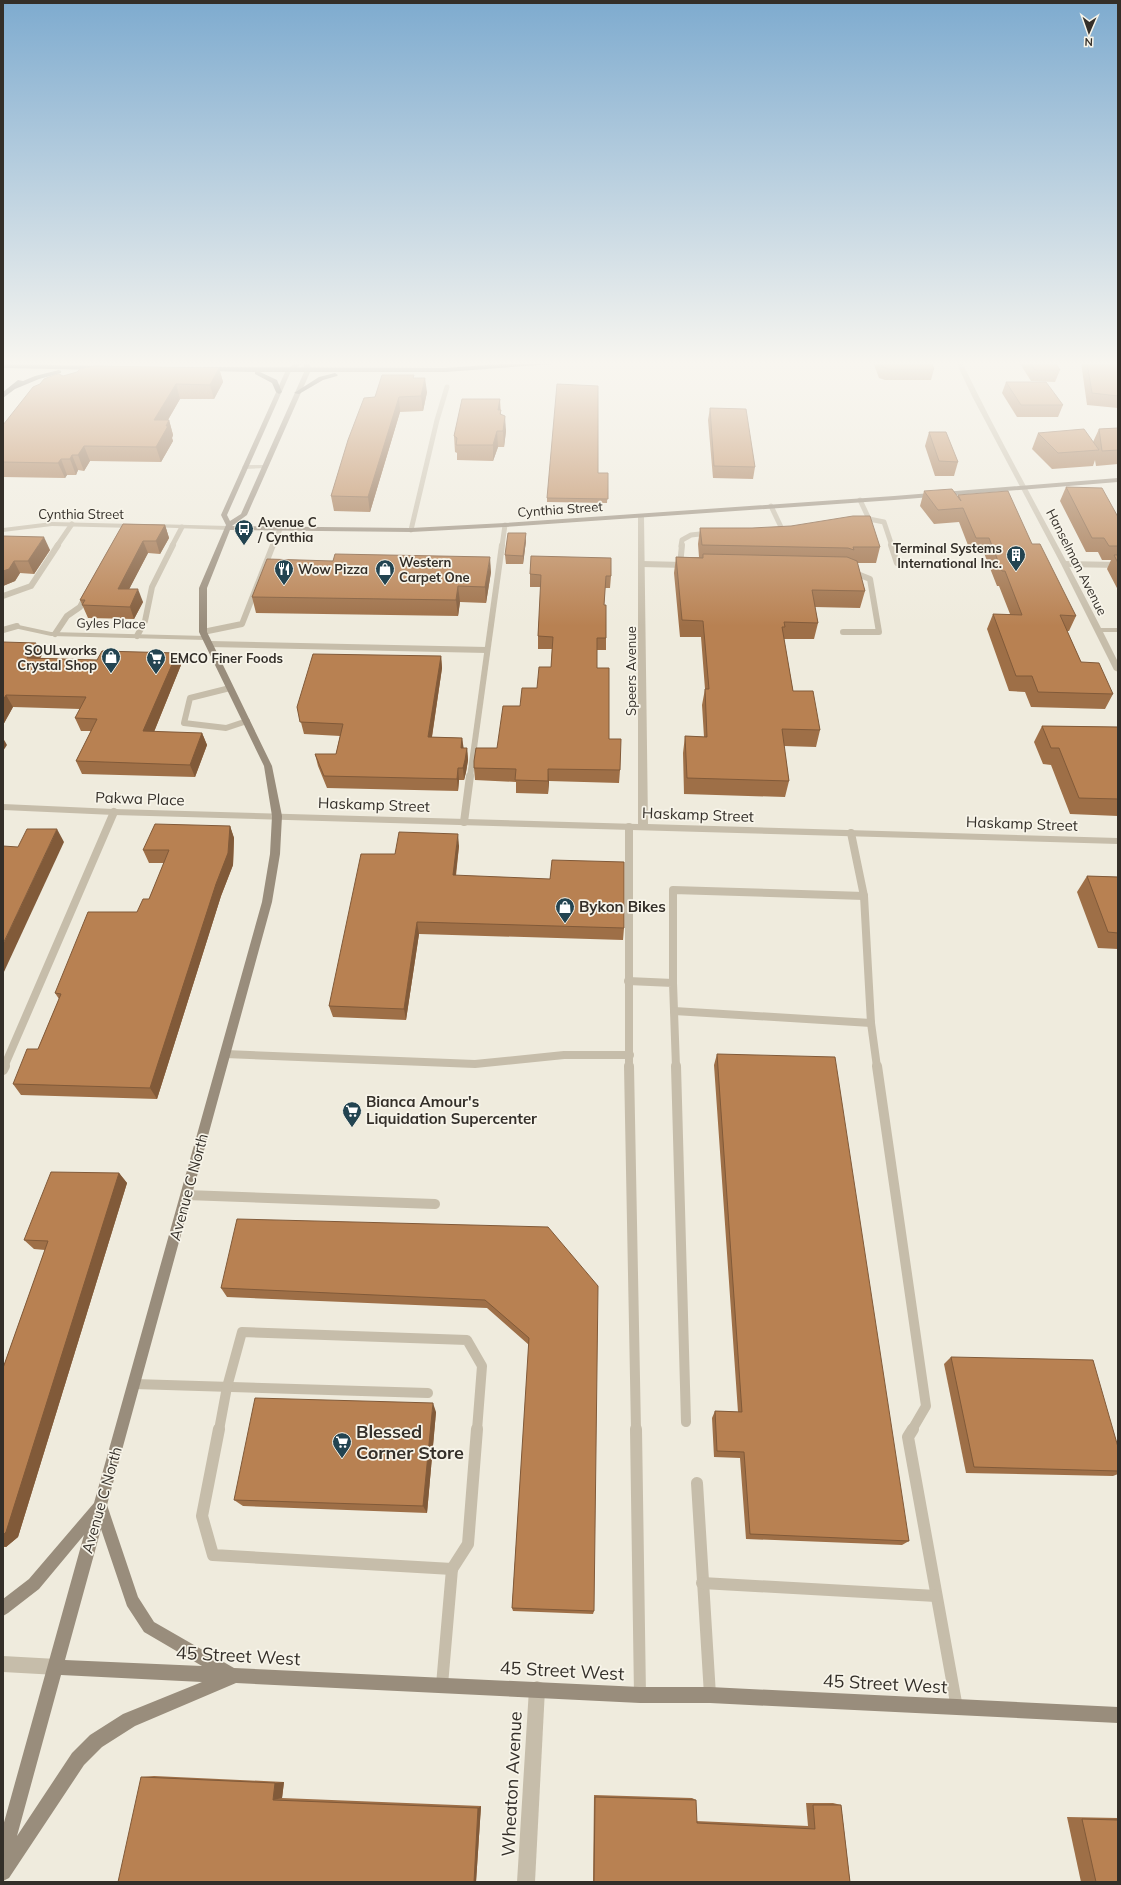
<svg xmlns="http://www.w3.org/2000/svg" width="1121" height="1885" font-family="Mulish,sans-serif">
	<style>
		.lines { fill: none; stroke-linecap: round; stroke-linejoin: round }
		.lane-far4 { stroke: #c6bdaa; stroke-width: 5 }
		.lane-far3 { stroke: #c6bdaa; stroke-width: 6 }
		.lane-far2 { stroke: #c6bdaa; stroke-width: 8 }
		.lane-far1 { stroke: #c6bdaa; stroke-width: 10 }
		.lane { stroke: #c6bdaa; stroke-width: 12 }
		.street { fill: #c6bdaa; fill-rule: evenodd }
		.secondary { fill: #998d7c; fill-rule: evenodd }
		.highway { fill: #544b41; fill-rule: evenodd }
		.wall { fill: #9e6f47 }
		.shaded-wall { fill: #815a39 }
		.building { fill: #b88152; stroke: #815a39 }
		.labels { text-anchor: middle; stroke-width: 3.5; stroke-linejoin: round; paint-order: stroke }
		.far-street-label { font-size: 13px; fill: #342f29; stroke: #f7f4e9 }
		.far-poi-label { font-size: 13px; font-weight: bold; fill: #342f29; stroke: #f7f4e9; text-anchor: start }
		.street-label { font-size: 15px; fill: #342f29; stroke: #f7f4e9 }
		.poi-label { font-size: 15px; font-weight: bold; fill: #342f29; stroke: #f7f4e9; text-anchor: start }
		.near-poi-label { font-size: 18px; font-weight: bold; fill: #342f29; stroke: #f7f4e9; text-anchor: start }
		.near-street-label { font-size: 18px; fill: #342f29; stroke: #f7f4e9 }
	</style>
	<rect width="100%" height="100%" fill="#efebdd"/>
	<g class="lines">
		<g class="lane-far4">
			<polyline points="860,500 869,519"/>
			<polyline points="771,506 781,527"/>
			<polyline points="860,520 869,519 884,522 892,546"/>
			<polyline points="411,530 437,420 447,387"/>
			<polyline points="57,546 72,524"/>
			<polyline points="172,546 182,527"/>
			<polyline points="273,546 280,529"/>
			<polyline points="502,546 505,525"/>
			<polyline points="681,546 682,540 691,535 709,533"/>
		</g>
		<g class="lane-far3">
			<polyline points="891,545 897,563"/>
			<polyline points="642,564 685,565"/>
			<polyline points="1065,564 1118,565"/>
			<polyline points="680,565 682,545"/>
			<polyline points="3,596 31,586 58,545"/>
			<polyline points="3,630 17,626"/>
			<polyline points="203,632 242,624 273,545"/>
			<polyline points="843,632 879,632 870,579 850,571"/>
			<polyline points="55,634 67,616 80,607 86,596"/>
			<polyline points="137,636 145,621 152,587 173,545"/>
			<polyline points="210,644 487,650"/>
			<polyline points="230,688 190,698 184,723 226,728 247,721"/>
			<polyline points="470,777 502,545"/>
		</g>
		<g class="lane-far2">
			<polyline points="464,822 470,776"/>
			<polyline points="629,827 629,1067"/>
			<polyline points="851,833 864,896 871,1023 877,1067"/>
			<polyline points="628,981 673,983 674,1011 871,1023"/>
			<polyline points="673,983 673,890 864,896"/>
			<polyline points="674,1011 676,1067"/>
			<polyline points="225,1054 475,1064 564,1055 630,1055"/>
			<polyline points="4,1067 114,812"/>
		</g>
		<g class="lane-far1">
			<polyline points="629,1066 636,1430"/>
			<polyline points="676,1066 686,1422"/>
			<polyline points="877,1066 926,1406 912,1430"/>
			<polyline points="3,1070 5,1066"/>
			<polyline points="186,1195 435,1204"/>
			<polyline points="134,1384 428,1393"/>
			<polyline points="219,1430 227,1387 242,1332 467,1340 482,1366 477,1430"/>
		</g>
		<g class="lane">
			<polyline points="219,1429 202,1516 213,1555 452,1569"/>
			<polyline points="636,1429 640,1695"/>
			<polyline points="913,1429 908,1437 957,1708"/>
			<polyline points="697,1483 710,1695"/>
			<polyline points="452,1569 468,1544 477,1429"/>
			<polyline points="702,1583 936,1596"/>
			<polyline points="442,1685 452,1569"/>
		</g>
		<g class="street">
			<path d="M956 362H962C1005 452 1056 539 1101 628H1118V632H1103L1118 662V672L1114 670 1061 564 972 396Z"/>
			<polygon points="265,465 268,467 267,468 245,469 242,467 245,465"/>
			<polygon points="641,514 644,516 648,824 1118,838 1118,844 114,815 3,810 3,804 114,809 638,824 638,516"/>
			<polygon points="52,522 134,524 137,526 134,528 52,526 3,532 3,528"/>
			<polygon points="152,524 228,526 231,528 228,530 150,527 150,525"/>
			<polygon points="14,624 51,632 206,636 210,638 206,640 51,636 14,628"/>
			<polygon points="3,1656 57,1659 63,1661 65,1667 63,1673 57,1675 3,1672"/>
			<polygon points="537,1681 543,1683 545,1689 535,1882 517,1882 529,1689 531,1683"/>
		</g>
		<path class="secondary" d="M297 362H309L311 370 247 515 232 526 411 528 505 523 894 496 1118 478V482L894 500 505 527 411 532 230 530 207 588V632L272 766 282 816 280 854 272 902 107 1505 138 1597 154 1622 234 1668 640 1687H710L1118 1707V1723L710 1703H640L236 1683 135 1726 102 1747 84 1765 9 1878 3 1881V1826L84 1535 39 1589 8 1613 3 1616V1599L29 1579 94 1503 262 902 270 854 272 816 264 766 199 632V588L226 525 221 515 286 370ZM303 363 305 370 241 514 230 521 227 515 291 371ZM101 1529 127 1606 144 1632 202 1666 65 1660ZM61 1675 202 1682 123 1714 90 1735 72 1753 17 1836Z"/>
		<g class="highway">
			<polygon points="527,362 556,362 553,364 445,372 260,372 277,380 282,392 279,394 276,392 272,383 255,374 255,372 204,371 201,369 204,367 445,368"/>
			<polygon points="3,364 104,366 107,368 104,370 3,368"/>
			<polygon points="59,370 61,371 61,373 39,379 15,389 3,398 3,392 18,380 23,381 35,376"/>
			<polygon points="335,373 338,375 337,376 323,380 299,394 294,393 319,377"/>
		</g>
	</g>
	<g class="wall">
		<polygon points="873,362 931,362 934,369 931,380 885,380 879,378"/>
		<polygon points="1019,362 1055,362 1060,370 1055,382 1031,381"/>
		<polygon points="1081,362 1118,362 1118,408 1087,405"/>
		<polygon points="219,368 223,382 214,399 180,399 168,420 169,420 173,435 172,438 173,441 161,462 90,461 84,471 78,470 76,475 67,475 65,478 3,477 3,425 63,376"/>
		<polygon points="414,378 427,392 423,411 400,412 370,512 334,511 331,496 375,397"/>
		<polygon points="1006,382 1063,405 1058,417 1017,417 1002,393"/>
		<polygon points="500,399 501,414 506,431 504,447 498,447 493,461 457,460 457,453 455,452 454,436"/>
		<polygon points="710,408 755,467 753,479 713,478 708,420"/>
		<polygon points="1118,428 1118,464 1096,466 1095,460 1093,466 1052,469 1032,449 1038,433 1093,442 1099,429"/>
		<polygon points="929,432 958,462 954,476 935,476 925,446"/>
		<polygon points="598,473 608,473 607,503 547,502 547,498"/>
		<polygon points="1066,487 1118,517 1118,590 1107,569 1111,560 1102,560 1098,552 1086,552 1060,501"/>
		<polygon points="924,491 958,497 958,495 1032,544 1076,616 1069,631 1067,631 1081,662 1113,694 1105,709 1031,707 1025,692 1009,691 987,629 993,614 1010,614 999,586 997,586 984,553 971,553 959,522 934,524 920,506"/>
		<polygon points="123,524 165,525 169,538 160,554 148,553 129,589 143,602 134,619 88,618 80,600"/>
		<polygon points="700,528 880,547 876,563 857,563 865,591 860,608 815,607 818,623 814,639 784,639 793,691 820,730 816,747 784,746 789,781 785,797 684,794 683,753 685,736 704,737 702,705 705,689 701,637 680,637 674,573 676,557 699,557 698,544"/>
		<polygon points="3,537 50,550 34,574 20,573 15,581 3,586"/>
		<polygon points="526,541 523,564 506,564 505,555"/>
		<polygon points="491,572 486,603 460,602 458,616 256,613 252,597"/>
		<polygon points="530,574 611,576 610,588 605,588 604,605 606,638 606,650 597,650 597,668 609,739 620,770 619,783 549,781 548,794 516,793 516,782 475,780 474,768 497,748 520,706 537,688 551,667 552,649 538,649 538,636 541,587 530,587"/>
		<polygon points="3,642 42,655 40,658 97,660 177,653 181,665 154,732 202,733 207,745 195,777 82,774 76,761 91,731 81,731 75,718 80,709 13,707 3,725"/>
		<polygon points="441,656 442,668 432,737 462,738 463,748 467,748 468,760 466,772 464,780 459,780 458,791 327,788 318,766 315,754 336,754 340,736 304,734 297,707"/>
		<polygon points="1042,726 1118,727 1118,816 1070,814 1051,765 1043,764 1034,742"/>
		<polygon points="230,826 234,838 233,865 221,896 157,1099 21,1095 13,1084 38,1049 59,999 55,993 137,912 149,899 164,863 149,863 143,850"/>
		<polygon points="459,846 456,876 624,928 623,940 419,934 406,1020 333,1017 329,1006 395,854"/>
		<polygon points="1087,876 1118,877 1118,949 1098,948 1077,892"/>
		<polygon points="717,1054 909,1541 902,1545 746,1539 740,1458 714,1457 712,1418 715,1411 738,1412 714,1065"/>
		<polygon points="119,1173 127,1183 18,1537 6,1547 3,1547 3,1368 45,1250 34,1249 24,1240"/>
		<polygon points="548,1227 594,1611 593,1614 513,1611 512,1608 529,1345 487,1308 227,1297 221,1288"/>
		<polygon points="951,1357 1118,1447 1118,1474 1113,1476 966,1473 944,1364"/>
		<polygon points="436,1412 427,1513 243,1506 234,1500"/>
		<polygon points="154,1776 284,1782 282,1798 481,1806 476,1882 141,1777"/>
		<polygon points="594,1795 692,1798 696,1800 696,1821 808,1826 806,1803 833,1803 841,1805 850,1882 593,1882"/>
		<polygon points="1067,1817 1118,1818 1118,1882 1081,1882"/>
	</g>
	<g class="shaded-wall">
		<polygon points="219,368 223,382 214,399 210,385"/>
		<polygon points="425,378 427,392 423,411 421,396"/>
		<polygon points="176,384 180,399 159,435 154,420"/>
		<polygon points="399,397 400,412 370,512 368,497"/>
		<polygon points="500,399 500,412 501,410 501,425 498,410"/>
		<polygon points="505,416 506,431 504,447 503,431"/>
		<polygon points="169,420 173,435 172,438 173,441 161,462 156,447 166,426"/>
		<polygon points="497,431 498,447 493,461 493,445"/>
		<polygon points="84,446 90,461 84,471 78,455"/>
		<polygon points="72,455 78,470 76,475 70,459"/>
		<polygon points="61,459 67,475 65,478 58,463"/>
		<polygon points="165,525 169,538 160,554 156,541"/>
		<polygon points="526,533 526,541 523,564 523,556"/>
		<polygon points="44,537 50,550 34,574 28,561"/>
		<polygon points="143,541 148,553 123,601 118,589"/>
		<polygon points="490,557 491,572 486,603 485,587"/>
		<polygon points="14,561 20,573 15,581 3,586 3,571"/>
		<polygon points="458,586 460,602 458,616 456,600"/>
		<polygon points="138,589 143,602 134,619 130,607"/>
		<polygon points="36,643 42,655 33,671 27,658"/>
		<polygon points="177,653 181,665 149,744 143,731"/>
		<polygon points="441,656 442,668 430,749 428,737"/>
		<polygon points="6,695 13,707 3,725 3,700"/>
		<polygon points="202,733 207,745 195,777 190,765"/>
		<polygon points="3,738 7,745 3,751"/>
		<polygon points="462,738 464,750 461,748"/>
		<polygon points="467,748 468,760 466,772 464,780 463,768"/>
		<polygon points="458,768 459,780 458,791 457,779"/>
		<polygon points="548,769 549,781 548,794"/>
		<polygon points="230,826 234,838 233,865 221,896 157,1099 150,1088"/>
		<polygon points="57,829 64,842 3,974 3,944"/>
		<polygon points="458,834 459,846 454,888 453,875"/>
		<polygon points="417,922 419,934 406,1020 404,1009"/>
		<polygon points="119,1173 127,1183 18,1537 6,1547 3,1546 3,1535"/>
		<polygon points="433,1403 436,1412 427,1513 423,1506"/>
		<polygon points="284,1782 282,1798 273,1800 275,1783"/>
		<polygon points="481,1806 476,1882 474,1882 478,1808"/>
	</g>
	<g class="building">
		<polygon points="880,362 931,362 934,369 888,369 882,366"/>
		<polygon points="1030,362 1055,362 1060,370 1035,370"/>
		<polygon points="1087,362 1118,362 1118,396 1092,393"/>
		<polygon points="96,366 219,368 210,385 176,384 154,420 169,420 166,426 168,426 156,447 84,446 78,455 72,455 70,459 61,459 58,463 3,462 3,425 33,387 40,384 44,379 54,375 59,374 63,376 77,372 80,369"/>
		<polygon points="382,375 414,375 413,378 425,378 421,396 399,397 368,497 331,496 348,440 364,398 375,397"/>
		<polygon points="1006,382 1046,382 1063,405 1021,405"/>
		<polygon points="557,384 598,386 598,473 608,473 608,499 547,498"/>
		<polygon points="462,399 500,399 498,410 501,410 500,414 505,416 503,431 497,431 493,445 456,445 457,438 454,436"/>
		<polygon points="710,408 746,409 755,467 714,466"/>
		<polygon points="1118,428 1118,450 1102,451 1099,429"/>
		<polygon points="1084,429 1099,450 1058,453 1038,433"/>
		<polygon points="929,432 946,432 958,462 939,461"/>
		<polygon points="1066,487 1102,488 1118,517 1118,546 1109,546 1104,538 1092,538"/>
		<polygon points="952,489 961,501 958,495 1008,491 1032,544 1040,544 1076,616 1060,615 1081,662 1099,663 1113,694 1038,692 1032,676 1016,676 993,614 1022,615 1005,571 1002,571 989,538 976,538 963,508 938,510 924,491"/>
		<polygon points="853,516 870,516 880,547 853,547 854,550 848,548 702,545 700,528 752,528 791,526"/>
		<polygon points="123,524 165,525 156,541 143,541 118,589 138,589 130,607 82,605 85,600 80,600"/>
		<polygon points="508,533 526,533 523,556 505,555"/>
		<polygon points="3,536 44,537 28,561 14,561 9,569 3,571"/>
		<polygon points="335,554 490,557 485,587 458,586 456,600 252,597 267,559 333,561"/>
		<polygon points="703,554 847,557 857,561 865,591 812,590 818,623 784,622 785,627 782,627 793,691 813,691 820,730 782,729 789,781 687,778 685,736 707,737 705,689 709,689 703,621 682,620 676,557 703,558"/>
		<polygon points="1114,555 1118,555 1118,563"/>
		<polygon points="531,556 611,558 611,576 606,576 604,605 606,605 606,638 597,638 597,668 609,668 609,739 621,739 620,770 548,769 548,781 515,780 516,769 474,768 474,761 476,748 497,748 503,706 520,706 522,688 537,688 539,667 551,667 553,637 538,636 541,575 530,574"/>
		<polygon points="3,642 36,643 27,658 97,660 102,651 177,653 143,731 202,733 190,765 76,761 97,719 75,718 86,697 6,695 3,700"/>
		<polygon points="313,654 441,656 428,737 462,738 461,748 467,748 465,760 463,768 458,768 457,779 324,776 315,754 336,754 343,724 300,722 297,707"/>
		<polygon points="1042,726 1118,727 1118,799 1079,798 1059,748 1051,748"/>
		<polygon points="155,824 230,826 228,853 216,884 150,1088 13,1084 27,1049 38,1049 61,994 55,993 88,912 137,912 143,899 149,899 169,850 143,850"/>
		<polygon points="27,829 57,829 3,944 3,846 18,847"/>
		<polygon points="399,832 458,834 453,875 550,879 552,860 624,862 624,928 417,922 404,1009 329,1006 361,854 395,854"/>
		<polygon points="1087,876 1118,877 1118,933 1108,932"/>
		<polygon points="717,1054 835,1057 909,1541 750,1534 744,1452 717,1451 715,1411 742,1412"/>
		<polygon points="51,1172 119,1173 6,1532 3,1535 3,1368 48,1241 24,1240"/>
		<polygon points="237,1219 548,1227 598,1286 594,1611 512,1608 529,1338 485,1300 221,1288"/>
		<polygon points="951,1357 1093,1360 1118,1447 1118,1471 974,1467"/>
		<polygon points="255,1398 433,1403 423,1506 234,1500"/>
		<polygon points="141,1777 275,1783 273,1800 478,1808 474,1882 118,1882"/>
		<polygon points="595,1797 696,1800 697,1823 815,1829 813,1805 841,1805 850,1882 594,1882"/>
		<polygon points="1082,1819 1118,1820 1118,1882 1096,1882"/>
	</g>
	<linearGradient id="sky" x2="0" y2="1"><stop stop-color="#7eabcf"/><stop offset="0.58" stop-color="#f8f6f0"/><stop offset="1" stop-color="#f8f6f0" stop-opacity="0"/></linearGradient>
	<rect width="1121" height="626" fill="url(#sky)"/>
	<defs>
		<symbol id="bus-pin" viewBox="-11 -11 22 30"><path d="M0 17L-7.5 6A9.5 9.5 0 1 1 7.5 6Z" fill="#234451" stroke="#f7f4e9"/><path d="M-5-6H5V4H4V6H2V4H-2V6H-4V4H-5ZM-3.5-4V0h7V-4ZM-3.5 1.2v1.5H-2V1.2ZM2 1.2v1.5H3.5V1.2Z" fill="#fff"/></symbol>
		<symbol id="building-pin" viewBox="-11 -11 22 30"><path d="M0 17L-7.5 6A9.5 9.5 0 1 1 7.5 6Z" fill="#234451" stroke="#f7f4e9"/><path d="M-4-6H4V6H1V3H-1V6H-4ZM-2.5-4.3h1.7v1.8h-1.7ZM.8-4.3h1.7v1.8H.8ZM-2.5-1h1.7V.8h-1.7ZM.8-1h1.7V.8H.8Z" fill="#fff"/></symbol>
		<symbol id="restaurant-pin" viewBox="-11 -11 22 30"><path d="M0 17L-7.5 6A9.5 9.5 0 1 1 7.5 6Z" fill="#234451" stroke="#f7f4e9"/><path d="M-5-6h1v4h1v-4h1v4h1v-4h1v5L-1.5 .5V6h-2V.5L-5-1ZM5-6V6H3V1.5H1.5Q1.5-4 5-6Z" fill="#fff"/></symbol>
		<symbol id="shop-pin" viewBox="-11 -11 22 30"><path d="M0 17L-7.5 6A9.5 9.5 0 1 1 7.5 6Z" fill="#234451" stroke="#f7f4e9"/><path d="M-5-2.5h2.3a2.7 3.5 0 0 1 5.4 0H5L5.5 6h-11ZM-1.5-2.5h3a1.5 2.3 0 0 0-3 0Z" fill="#fff"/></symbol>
		<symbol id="supermarket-pin" viewBox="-11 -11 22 30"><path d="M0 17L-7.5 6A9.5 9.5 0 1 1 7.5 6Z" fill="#234451" stroke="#f7f4e9"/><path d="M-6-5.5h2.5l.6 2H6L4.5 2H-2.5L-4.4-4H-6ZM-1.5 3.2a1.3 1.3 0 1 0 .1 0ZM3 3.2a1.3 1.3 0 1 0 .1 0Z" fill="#fff"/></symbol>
	</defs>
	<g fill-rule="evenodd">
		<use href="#bus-pin" x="233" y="518" width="22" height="30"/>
		<use href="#building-pin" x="1005" y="544" width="22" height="30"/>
		<use href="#restaurant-pin" x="273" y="558" width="22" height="30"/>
		<use href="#shop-pin" x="374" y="558" width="22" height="30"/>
		<use href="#shop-pin" x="100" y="646" width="22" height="30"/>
		<use href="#supermarket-pin" x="145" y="647" width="22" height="30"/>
		<use href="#shop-pin" x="554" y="896" width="22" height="30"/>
		<use href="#supermarket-pin" x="341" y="1100" width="22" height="30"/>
		<use href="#supermarket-pin" x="331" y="1431" width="22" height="30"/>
	</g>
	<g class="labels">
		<g class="far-street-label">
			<text transform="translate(560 509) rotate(-4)" y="5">Cynthia Street</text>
			<text x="81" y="519">Cynthia Street</text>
			<text transform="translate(1077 562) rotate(63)" y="5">Hanselman Avenue</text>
			<text transform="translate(111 623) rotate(1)" y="5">Gyles Place</text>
			<text transform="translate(631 671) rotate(-90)" y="5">Speers Avenue</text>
		</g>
		<g class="far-poi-label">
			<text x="258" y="527">Avenue C<tspan x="258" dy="15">/ Cynthia</tspan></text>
			<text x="1002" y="553" text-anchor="end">Terminal Systems<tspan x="1002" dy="15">International Inc.</tspan></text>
			<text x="399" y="567">Western<tspan x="399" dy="15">Carpet One</tspan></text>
			<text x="298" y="574">Wow Pizza</text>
			<text x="97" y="655" text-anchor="end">SOULworks<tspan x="97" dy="15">Crystal Shop</tspan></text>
			<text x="170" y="663">EMCO Finer Foods</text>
		</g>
		<g class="street-label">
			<text transform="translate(140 799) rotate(2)" y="5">Pakwa Place</text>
			<text transform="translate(374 805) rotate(2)" y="5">Haskamp Street</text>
			<text transform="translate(698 815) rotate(2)" y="5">Haskamp Street</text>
			<text transform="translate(1022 824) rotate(2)" y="5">Haskamp Street</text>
			<text transform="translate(189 1187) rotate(-75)" y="5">Avenue C North</text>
			<text transform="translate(102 1500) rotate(-74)" y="5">Avenue C North</text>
		</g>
		<g class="poi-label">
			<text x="579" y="912">Bykon Bikes</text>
			<text x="366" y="1107">Bianca Amour's<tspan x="366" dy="17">Liquidation Supercenter</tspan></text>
		</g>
		<g class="near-poi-label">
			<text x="356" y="1438">Blessed<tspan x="356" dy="21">Corner Store</tspan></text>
		</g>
		<g class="near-street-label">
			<text transform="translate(238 1656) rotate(3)" y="6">45 Street West</text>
			<text transform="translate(562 1671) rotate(3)" y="6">45 Street West</text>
			<text transform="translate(885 1684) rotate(3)" y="6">45 Street West</text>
			<text transform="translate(512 1784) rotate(-87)" y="6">Wheaton Avenue</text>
		</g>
	</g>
	<rect width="1121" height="1885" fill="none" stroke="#342f29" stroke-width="8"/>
	<g transform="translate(1089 32) rotate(182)" stroke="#f7f4e9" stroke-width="3" paint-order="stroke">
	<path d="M0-3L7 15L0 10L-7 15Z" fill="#342f29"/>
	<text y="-6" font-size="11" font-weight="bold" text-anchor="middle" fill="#342f29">N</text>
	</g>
</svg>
